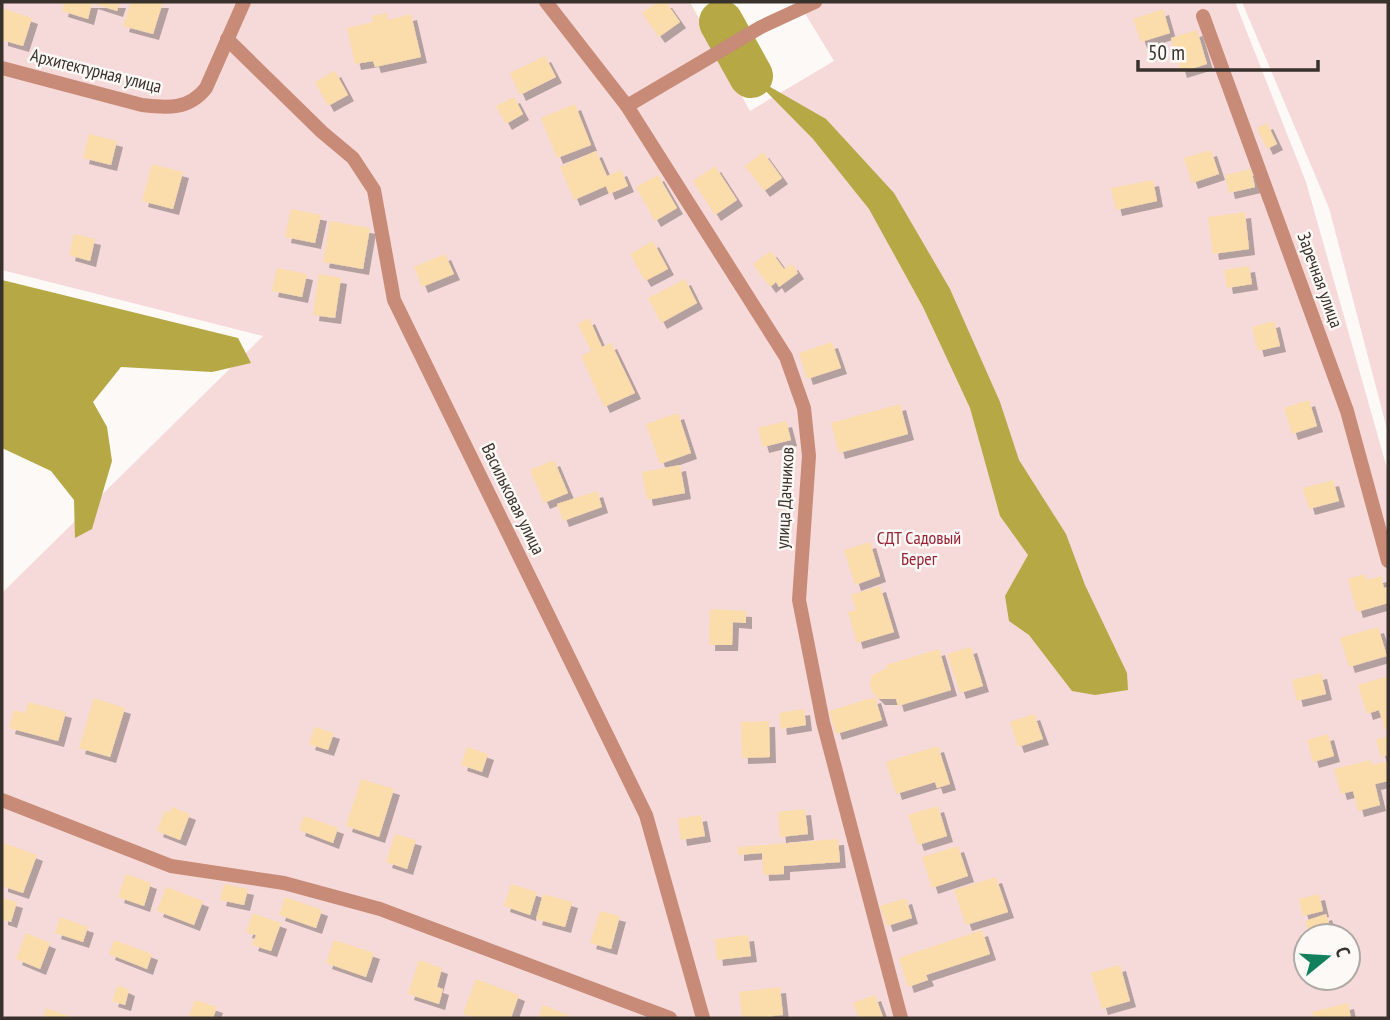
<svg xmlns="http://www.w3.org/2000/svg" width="1390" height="1020" font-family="'PT Sans Narrow',sans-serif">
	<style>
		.green { fill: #f6d9d9; fill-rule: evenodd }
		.water { fill: #b5a845 }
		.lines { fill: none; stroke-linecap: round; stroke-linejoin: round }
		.river { stroke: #b5a845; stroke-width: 44 }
		.building { fill: #faddab; filter: url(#shadow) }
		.street { stroke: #c88b77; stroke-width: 14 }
		.labels { text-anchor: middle; stroke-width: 5; stroke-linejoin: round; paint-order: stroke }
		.street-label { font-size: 18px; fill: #39322c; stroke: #fdf9f6 }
		.park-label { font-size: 18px; fill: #972335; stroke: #fdf9f6 }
	</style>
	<defs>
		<filter id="shadow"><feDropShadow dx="6" dy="6" stdDeviation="0" flood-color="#0004"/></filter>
	</defs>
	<rect width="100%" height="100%" fill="#fdf9f6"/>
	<g class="green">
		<path d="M2 2H690L750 111 834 61 798 2H1235L1306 182 1388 472V1018H2V593L263 336 2 270ZM1306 936H1348V978H1306Z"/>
		<polygon points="1242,2 1388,2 1388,433 1329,208"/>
	</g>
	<g class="water">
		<polygon points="751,76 826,119 894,193 950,289 1000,402 1019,460 1066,534 1085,585 1127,673 1128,690 1095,695 1072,691 1029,635 1009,621 1005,596 1028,555 1000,516 970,408 923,307 869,209 813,139"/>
		<polygon points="2,280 238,338 251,363 212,372 121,367 93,402 107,427 112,461 92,529 75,538 74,500 51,471 2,448"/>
	</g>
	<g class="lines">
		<polyline class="river" points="721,22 751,76"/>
	</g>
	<g class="building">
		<polygon points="64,2 120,2 117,11 92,3 88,19 62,11"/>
		<polygon points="131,2 163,2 153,34 123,26"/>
		<polygon points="658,2 666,2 680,22 659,37 642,13"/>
		<polygon points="2,8 32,18 23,46 2,40"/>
		<polygon points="1163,9 1170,33 1141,42 1133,19"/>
		<polygon points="387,13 388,20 411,14 421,57 375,67 373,61 355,64 347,28 373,22 372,16"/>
		<polygon points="1197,30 1207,64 1181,72 1171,38"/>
		<polygon points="545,56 556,77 520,95 510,73"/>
		<polygon points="335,71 348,95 328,106 315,82"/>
		<polygon points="514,97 523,114 506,124 496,106"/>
		<polygon points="575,104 591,145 557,158 541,118"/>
		<polygon points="1267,123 1277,144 1267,149 1257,128"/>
		<polygon points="89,134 117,141 111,165 83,158"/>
		<polygon points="1211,150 1219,174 1192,183 1184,158"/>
		<polygon points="596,151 607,176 621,170 628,186 609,194 606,186 574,200 560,167"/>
		<polygon points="763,152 782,178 764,191 745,166"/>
		<polygon points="152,164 183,172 173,209 142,201"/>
		<polygon points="715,166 737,200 715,215 693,181"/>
		<polygon points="1251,169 1255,187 1229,193 1225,175"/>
		<polygon points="658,175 677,208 655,221 636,187"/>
		<polygon points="1153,180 1157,201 1116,210 1111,188"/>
		<polygon points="291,209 321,215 315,243 285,237"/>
		<polygon points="1245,212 1249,249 1213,254 1208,217"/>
		<polygon points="330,221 370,228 363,269 323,262"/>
		<polygon points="74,234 95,239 90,261 69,255"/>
		<polygon points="653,241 668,269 645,281 630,254"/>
		<polygon points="771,251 784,269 792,264 798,273 779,287 776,282 770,287 753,264"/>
		<polygon points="445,254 454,274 422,287 414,267"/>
		<polygon points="1249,266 1252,284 1227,288 1224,270"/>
		<polygon points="277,268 307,274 302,297 272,291"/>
		<polygon points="319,274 341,278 335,318 313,315"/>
		<polygon points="685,279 697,303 661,323 648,298"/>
		<polygon points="589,318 602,347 611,343 635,393 604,407 581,356 591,351 578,324"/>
		<polygon points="1274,321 1280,346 1258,351 1252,327"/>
		<polygon points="832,342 841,368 807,379 799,353"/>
		<polygon points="1309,400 1317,426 1292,434 1284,408"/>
		<polygon points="900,404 908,434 839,453 831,423"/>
		<polygon points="678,413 691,453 660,464 646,424"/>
		<polygon points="786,421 791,440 763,447 758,428"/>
		<polygon points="554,460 568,493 544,503 530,470"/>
		<polygon points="680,465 685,493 647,500 642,472"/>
		<polygon points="1333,480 1339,501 1309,509 1303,488"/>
		<polygon points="597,491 602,507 563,521 557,504"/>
		<polygon points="870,542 880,576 855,585 844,550"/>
		<polygon points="1365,574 1367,580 1381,576 1384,588 1388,587 1388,603 1357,612 1348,579"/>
		<polygon points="880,586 894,632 857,643 848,612 856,610 851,595"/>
		<polygon points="710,609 746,611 746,623 733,622 732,645 709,645"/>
		<polygon points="1378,627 1387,656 1349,667 1340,638"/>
		<polygon points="971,647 983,686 960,693 947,654"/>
		<polygon points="939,649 951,690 898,706 896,699 879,699 872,692 870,684 871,676 887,668 886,665"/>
		<polygon points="1321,673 1326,694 1297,701 1292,680"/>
		<polygon points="1388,676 1388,729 1385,730 1379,710 1367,714 1358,685"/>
		<polygon points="875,697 882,720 836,734 829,711"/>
		<polygon points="94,698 125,708 110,757 79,748"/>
		<polygon points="28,702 66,712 58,741 9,728 14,710 25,713"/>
		<polygon points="804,709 806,725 781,729 779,713"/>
		<polygon points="1034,714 1043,739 1018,747 1010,722"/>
		<polygon points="769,721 770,757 742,758 741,722"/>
		<polygon points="315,727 334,733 328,750 309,744"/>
		<polygon points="1328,734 1334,756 1313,762 1307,740"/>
		<polygon points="1388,736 1388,755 1381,757 1376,740"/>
		<polygon points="938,746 950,784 937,788 935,782 896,794 886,762"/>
		<polygon points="467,747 488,754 482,772 461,765"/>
		<polygon points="1371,760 1372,765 1388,761 1388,781 1375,784 1380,805 1358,811 1353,791 1341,794 1334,769"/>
		<polygon points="361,779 394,789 379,837 346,826"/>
		<polygon points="938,806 947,836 918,845 908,815"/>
		<polygon points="172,807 190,814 180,840 157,831 165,810 169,813"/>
		<polygon points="805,809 808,834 780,837 778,812"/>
		<polygon points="701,815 705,836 681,840 678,819"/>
		<polygon points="304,816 338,828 333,843 299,830"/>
		<polygon points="395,834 416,840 407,869 386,862"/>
		<polygon points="838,839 840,862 784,866 784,874 763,875 762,853 738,855 738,847"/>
		<polygon points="4,843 37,855 23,893 2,886 2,851"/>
		<polygon points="958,846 968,876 932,888 922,857"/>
		<polygon points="126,874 151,883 144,906 118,897"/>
		<polygon points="996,877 1008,912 966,925 954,890"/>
		<polygon points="224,884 248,889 244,905 220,900"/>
		<polygon points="511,884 537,892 530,915 504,906"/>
		<polygon points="166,887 203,901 194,925 157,911"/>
		<polygon points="543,894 572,902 565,927 536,919"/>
		<polygon points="1319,894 1323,911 1303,916 1299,899"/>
		<polygon points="285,897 322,910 316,928 279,915"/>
		<polygon points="2,898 17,902 11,922 2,919"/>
		<polygon points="906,898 912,918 887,926 880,906"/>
		<polygon points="600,911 620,916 611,949 590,943"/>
		<polygon points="253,913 281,923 271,951 252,945 256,935 246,932"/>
		<polygon points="1326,914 1330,926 1309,932 1305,921"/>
		<polygon points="60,917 88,927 83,942 55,933"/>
		<polygon points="982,930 990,954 926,975 928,980 908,987 899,958"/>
		<polygon points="26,933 50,943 40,969 16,959"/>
		<polygon points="748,935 751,956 717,960 715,939"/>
		<polygon points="114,940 152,954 147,969 109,954"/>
		<polygon points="334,940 374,953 366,977 326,963"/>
		<polygon points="419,960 442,968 437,987 443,989 439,1004 408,994"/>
		<polygon points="1120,965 1130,1001 1102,1009 1091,973"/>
		<polygon points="476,979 519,995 511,1018 474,1018 463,1014"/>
		<polygon points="118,985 129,990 125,1005 112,1001"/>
		<polygon points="780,987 783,1015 773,1016 773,1018 742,1017 739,992"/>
		<polygon points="875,995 883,1017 859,1018 853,1003"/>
		<polygon points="195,1000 217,1007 213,1018 198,1018 189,1016"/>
		<polygon points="1348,1003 1351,1018 1314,1018 1312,1012"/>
		<polygon points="543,1005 568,1015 567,1018 538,1018"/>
		<polygon points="46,1008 69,1016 69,1018 43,1018"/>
	</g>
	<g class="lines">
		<g class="street">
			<polyline points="546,2 627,106 786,357 804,408 809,456 799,600 823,722 901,1018"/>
			<polyline points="1203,16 1347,411 1388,561"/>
			<polyline points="227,39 322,132 353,158 374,190 394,300 646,815 703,1018"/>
			<path d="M2 68 142 105C167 108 189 110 206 88L244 2"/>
			<polyline points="627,106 761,27 815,2"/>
			<polyline points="2,800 171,866 284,883 380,909 670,1018"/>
		</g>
	</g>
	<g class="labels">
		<g class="street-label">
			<text transform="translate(96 71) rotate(14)" y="6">Архитектурная улица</text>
			<text transform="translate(1320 280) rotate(70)" y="6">Заречная улица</text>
			<text transform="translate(785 498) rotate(-87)" y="6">улица Дачников</text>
			<text transform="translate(513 499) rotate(64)" y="6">Васильковая улица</text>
		</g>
		<g class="park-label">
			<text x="919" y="544">СДТ Садовый<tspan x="919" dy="21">Берег</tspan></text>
		</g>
	</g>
	<rect width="1390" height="1020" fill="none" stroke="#39322c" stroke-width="7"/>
	<g transform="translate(1327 957) rotate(72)"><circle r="33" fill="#fdf9f6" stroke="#afa9a5" stroke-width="2"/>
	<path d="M0-5L12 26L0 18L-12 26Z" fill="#12805c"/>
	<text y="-10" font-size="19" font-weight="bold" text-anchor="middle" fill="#39322c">С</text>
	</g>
	<path d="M1138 60v10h180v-10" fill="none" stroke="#39322c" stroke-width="3.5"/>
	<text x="1148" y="60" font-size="21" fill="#39322c" stroke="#fdf9f6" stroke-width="5" paint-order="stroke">50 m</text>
</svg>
